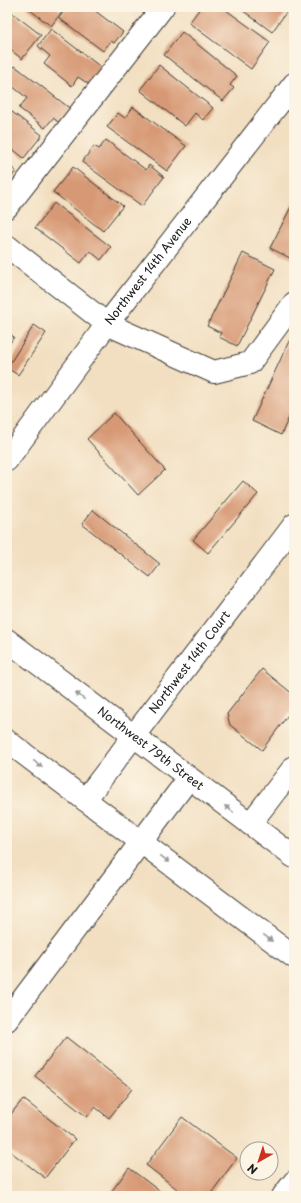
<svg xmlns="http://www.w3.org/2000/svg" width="301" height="1203" font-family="'Playpen Sans',sans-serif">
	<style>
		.building { fill: #d79974 }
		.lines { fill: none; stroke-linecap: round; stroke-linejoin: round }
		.minor-casing { stroke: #3c3935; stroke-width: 24 }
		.major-casing { stroke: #3c3935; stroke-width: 24 }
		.minor { stroke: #fff; stroke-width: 22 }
		.major { stroke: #fff; stroke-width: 22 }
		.oneway { fill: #999 }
		.labels { text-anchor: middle; stroke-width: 3; stroke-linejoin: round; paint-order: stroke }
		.street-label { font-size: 12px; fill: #1c1c1c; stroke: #fcf5e5 }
	</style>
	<rect width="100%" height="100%" fill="#fcf5e5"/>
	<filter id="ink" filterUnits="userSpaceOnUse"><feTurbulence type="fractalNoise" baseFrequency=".025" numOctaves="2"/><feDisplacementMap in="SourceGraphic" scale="8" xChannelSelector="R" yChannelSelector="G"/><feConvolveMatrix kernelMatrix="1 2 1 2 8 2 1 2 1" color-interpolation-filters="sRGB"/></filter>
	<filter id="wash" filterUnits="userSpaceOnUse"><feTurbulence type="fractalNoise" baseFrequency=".012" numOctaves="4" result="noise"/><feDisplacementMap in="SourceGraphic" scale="16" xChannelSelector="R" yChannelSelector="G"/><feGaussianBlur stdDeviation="0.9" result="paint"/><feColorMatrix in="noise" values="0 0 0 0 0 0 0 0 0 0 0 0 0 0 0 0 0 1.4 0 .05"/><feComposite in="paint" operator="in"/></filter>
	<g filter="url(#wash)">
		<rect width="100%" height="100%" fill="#f2dfc1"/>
		<g id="blocks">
			<g class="building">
				<polygon points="26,7 56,7 62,12 51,26"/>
				<polygon points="67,7 90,7 123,32 114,43 111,41 103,51 59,18"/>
				<polygon points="201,7 222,7 270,42 251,69 189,23"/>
				<polygon points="238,7 290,7 272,32"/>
				<polygon points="7,9 41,35 22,59 7,47"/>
				<polygon points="51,29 102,68 90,85 78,77 72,86 44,64 50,56 38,46"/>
				<polygon points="182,32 237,76 230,85 234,88 223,101 164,55"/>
				<polygon points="159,65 213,108 203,120 195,113 185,126 140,90"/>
				<polygon points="15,66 72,110 61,124 53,118 45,128 19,108 27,98 7,82 7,77"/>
				<polygon points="133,107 186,146 167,171 107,127 118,113 125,118"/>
				<polygon points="7,108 42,135 24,158 7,145"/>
				<polygon points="106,140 146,170 149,165 164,177 142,206 82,162 94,146 99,149"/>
				<polygon points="7,164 16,171 7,184"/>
				<polygon points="73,167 123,206 103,231 53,192"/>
				<polygon points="294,201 294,260 270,248"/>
				<polygon points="54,203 111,247 101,260 90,251 81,263 35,228"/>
				<polygon points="243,253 275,269 237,346 219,337 221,333 207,326"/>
				<polygon points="34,325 46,333 18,375 7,368"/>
				<polygon points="7,332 14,337 7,347"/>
				<polygon points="290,339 294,340 294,406 281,435 252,421"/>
				<polygon points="114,413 165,470 138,495 87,439"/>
				<polygon points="243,481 258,494 208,553 193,540"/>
				<polygon points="93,510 160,564 150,577 82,524"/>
				<polygon points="262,669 294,695 294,707 262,750 230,725 227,714"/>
				<polygon points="66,1037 132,1089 109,1118 95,1107 87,1117 35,1076"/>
				<polygon points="23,1099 75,1139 45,1178 7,1149 7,1119"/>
				<polygon points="182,1117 237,1158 209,1196 186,1196 146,1165"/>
				<polygon points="129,1168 166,1196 108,1196"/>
			</g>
		</g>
	</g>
	<g filter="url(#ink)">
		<use href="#blocks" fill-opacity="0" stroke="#3c3935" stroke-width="1"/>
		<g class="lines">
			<defs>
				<g id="minor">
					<polyline points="7,207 163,7"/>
					<polyline points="7,246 107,324 214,372 250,363 294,303"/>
					<path id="s1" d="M7 460 107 324 294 84"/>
					<path id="s2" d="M85 800 294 525"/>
					<polyline points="250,824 294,767"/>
					<polyline points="7,1020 189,778"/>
					<polyline points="283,1196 294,1182"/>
				</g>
				<g id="major">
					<path id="s3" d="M7 640 294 857"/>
					<polyline points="7,741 294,957"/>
				</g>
			</defs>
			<use href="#minor" class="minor-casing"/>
			<use href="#major" class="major-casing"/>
			<use href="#minor" class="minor"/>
			<use href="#major" class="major"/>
		</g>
		<defs><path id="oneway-solid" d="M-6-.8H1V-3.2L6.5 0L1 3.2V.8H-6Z"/></defs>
		<g class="oneway">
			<use href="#oneway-solid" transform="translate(80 696) rotate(-143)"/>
			<use href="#oneway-solid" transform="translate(38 764) rotate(37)"/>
			<use href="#oneway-solid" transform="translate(229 809) rotate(-143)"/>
			<use href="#oneway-solid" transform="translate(165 859) rotate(37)"/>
			<use href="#oneway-solid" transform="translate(268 938) rotate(37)"/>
		</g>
	</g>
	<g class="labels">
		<g class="street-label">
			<text dy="4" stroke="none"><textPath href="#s1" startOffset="236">Northwest 14th Avenue</textPath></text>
			<text dy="4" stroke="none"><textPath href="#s2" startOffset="173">Northwest 14th Court</textPath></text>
			<text dy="4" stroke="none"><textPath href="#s3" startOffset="180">Northwest 79th Street</textPath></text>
		</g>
	</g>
	<rect width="301" height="1203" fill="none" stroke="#fcf5e5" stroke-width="24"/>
	<g transform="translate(259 1161) rotate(219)"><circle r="19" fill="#fcf5e5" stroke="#a29e95"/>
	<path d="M0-3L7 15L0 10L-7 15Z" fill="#c8321e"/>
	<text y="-6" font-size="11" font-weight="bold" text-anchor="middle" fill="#1c1c1c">N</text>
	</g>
</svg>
